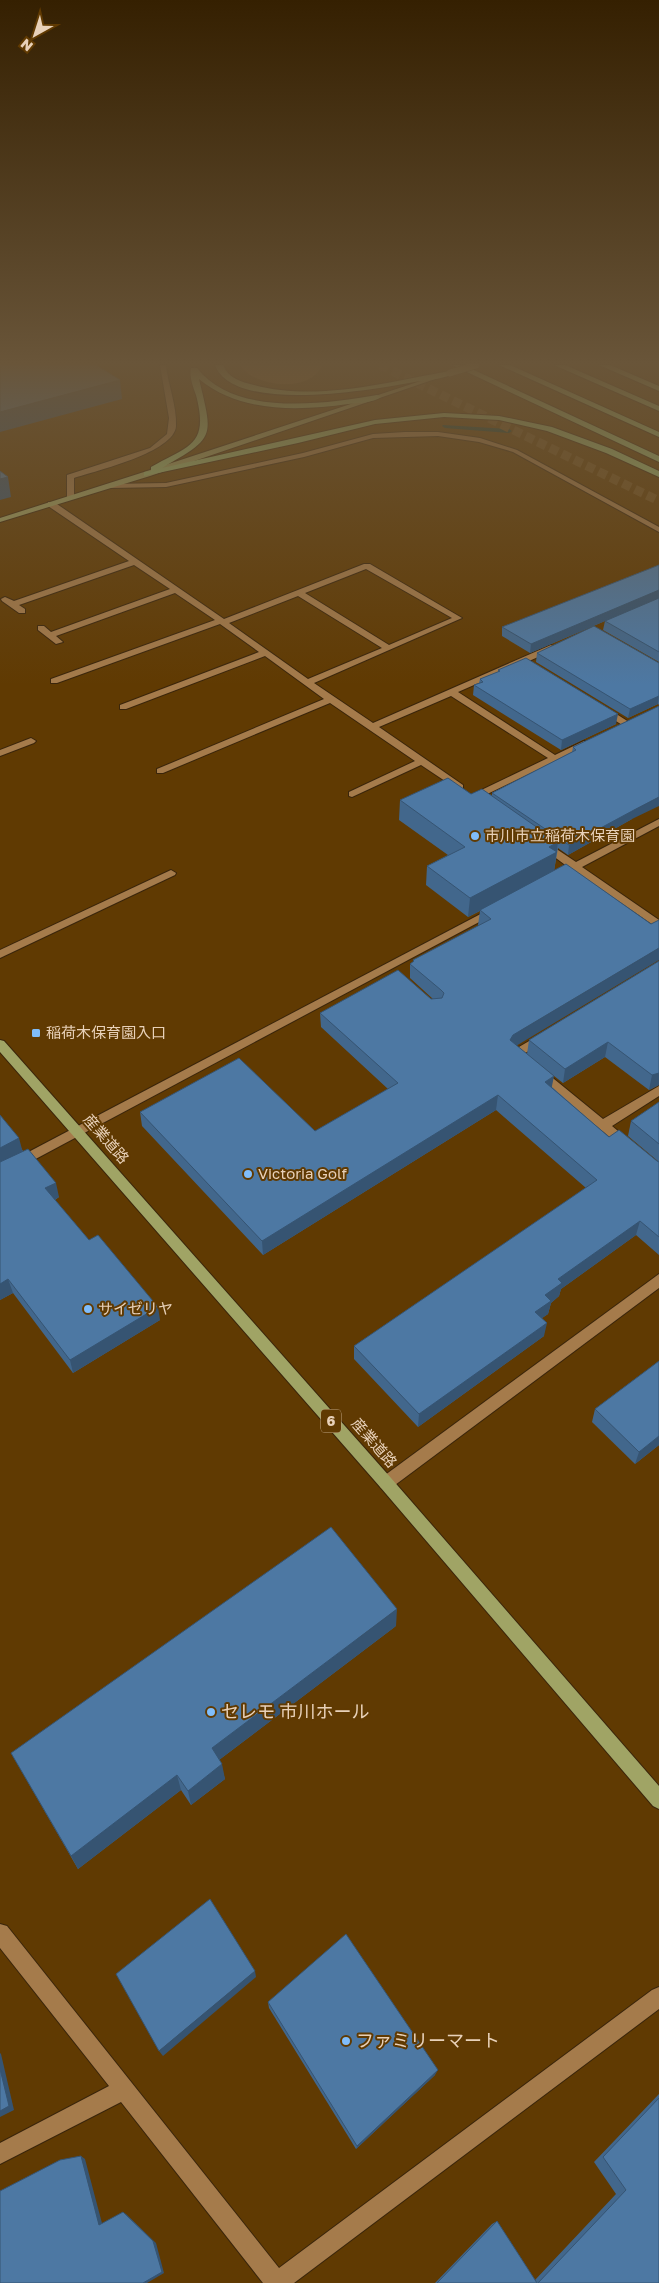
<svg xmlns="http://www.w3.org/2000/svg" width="659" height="2283" font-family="'Golos Text','Noto Sans JP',sans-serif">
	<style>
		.green { fill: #885a1f }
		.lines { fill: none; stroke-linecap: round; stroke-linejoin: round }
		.stream { fill: #083a37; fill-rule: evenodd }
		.highway-tunnel { stroke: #74511d; stroke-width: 9; stroke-dasharray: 9 4.5; stroke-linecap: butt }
		.minor-casing { stroke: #3a250b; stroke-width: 2 }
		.major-casing { stroke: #3a250b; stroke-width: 2 }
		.highway-casing { stroke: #3a250b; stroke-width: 2 }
		.minor { fill: #a57b4b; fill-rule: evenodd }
		.major { fill: #a0a465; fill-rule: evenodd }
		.highway { fill: #9dbf77; fill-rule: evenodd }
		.major-bridge-casing { stroke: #3a250b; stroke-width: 8; stroke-linecap: butt }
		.major-bridge { stroke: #a0a465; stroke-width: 7 }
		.wall { fill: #42678c }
		.shaded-wall { fill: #365472 }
		.building { fill: #4d78a3; stroke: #365472 }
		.poi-dot { fill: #80bdfa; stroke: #603a02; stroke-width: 2 }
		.labels { text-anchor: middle; stroke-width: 4; stroke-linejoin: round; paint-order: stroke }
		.shield { fill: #603a02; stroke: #bfa482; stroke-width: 1 }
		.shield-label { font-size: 14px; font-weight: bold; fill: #e8d1b9 }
		.poi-label { font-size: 15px; fill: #e8d1b9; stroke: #603a02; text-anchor: start }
		.street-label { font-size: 15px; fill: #e8d1b9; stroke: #603a02 }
		.near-poi-label { font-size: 18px; fill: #e8d1b9; stroke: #603a02; text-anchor: start }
	</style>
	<rect width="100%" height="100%" fill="#603a02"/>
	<path class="green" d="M240 365H322C312 393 254 388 240 365Z"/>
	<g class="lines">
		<polygon class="stream" points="443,425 509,429 512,431 509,433 445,428 442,426"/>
		<polyline class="highway-tunnel" points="380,365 659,501"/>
		<defs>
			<g id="minor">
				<path d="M160 365H166C168 385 177 406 176 426 175 452 96 471 74 478V498L67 500V475L150 448 167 434 169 418Z"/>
				<polygon points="405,432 438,432 480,438 517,450 659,527 659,532 513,452 479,442 438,436 373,438 304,457 166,487 110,488 106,486 110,484 166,483 303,453 373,434"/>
				<path d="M48 502H54L224 619 364 564H370L462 618 314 683 373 723 551 645 555 648 554 650 458 692 555 755 584 741H590L592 743 477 799H471V795L548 758 451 696 379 727 463 785V789H457L421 765 352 797 349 796V792L415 761 330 703 163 773H157V769L324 699 265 656 126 709H120V705L259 652 220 624 57 683H51V679L215 620 175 593 56 636 63 642 56 644 38 630V626H44L51 632 170 589 134 565 19 605 25 609V613H19L2 601 1 599 5 597 14 601 129 561 48 506ZM366 569 452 618 389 645 305 593ZM298 596 382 648 308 679 229 623Z"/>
				<polygon points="604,707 607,708 632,724 627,727 624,726 601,712 599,710"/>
				<polygon points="31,738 36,741 34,743 0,756 0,750"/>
				<polygon points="659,819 659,826 582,867 659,920 659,929 575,871 562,878 554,878 554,874 568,867 537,844 542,841 546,842 576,862"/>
				<polygon points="171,870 176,873 175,875 0,958 0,950"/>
				<polygon points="492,908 496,909 496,913 0,1178 0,1167"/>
				<path d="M543 1033 549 1037 524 1054 528 1059 526 1062C519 1064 514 1060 510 1054L512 1051Z"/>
				<polygon points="539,1069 543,1070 603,1119 659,1086 659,1096 612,1126 630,1141 632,1144 630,1147 622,1147 535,1076 533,1073 535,1070"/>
				<polygon points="659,1274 659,1288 391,1488 386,1490 381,1488 378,1483 381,1478"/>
				<polygon points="0,1924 7,1926 279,2268 652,1990 659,1987 659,2009 294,2283 263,2283 121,2102 0,2164 0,2143 109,2086 0,1948"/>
			</g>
			<g id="major">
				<polygon points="442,374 447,375 150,476 0,522 0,518 144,472"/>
				<polygon points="0,1040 4,1041 391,1478 659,1786 659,1809 653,1806 381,1488 0,1052"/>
			</g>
			<g id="highway">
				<path d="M215 365H223C228 378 241 382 254 385 317 402 387 382 450 371L454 373C444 380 422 380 409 383 370 390 233 414 215 365Z"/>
				<polygon points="452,365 463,365 659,456 659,462"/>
				<polygon points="499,365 510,365 659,432 659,437"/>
				<polygon points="554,365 565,365 659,406 659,411"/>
				<polygon points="599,365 610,365 659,386 659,391"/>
				<path d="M191 368H197C235 417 324 404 377 395L381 397C373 403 357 403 348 404 299 411 240 413 199 379 213 438 216 437 162 468L375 420 444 413 499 416 552 427 612 449 659 471V477L606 453 547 431 499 420 444 417 375 424 298 443 144 476V472L151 471V467C190 445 209 445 196 395 193 387 189 376 191 368Z"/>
			</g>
		</defs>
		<use href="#minor" class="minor-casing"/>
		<use href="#major" class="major-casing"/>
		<use href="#highway" class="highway-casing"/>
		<use href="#minor" class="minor"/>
		<use href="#major" class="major"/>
		<use href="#highway" class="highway"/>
		<defs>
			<polyline id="major-bridge" points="450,373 476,365"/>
		</defs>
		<use href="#major-bridge" class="major-bridge-casing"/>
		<use href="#major-bridge" class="major-bridge"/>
	</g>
	<g class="wall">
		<polygon points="659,565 659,662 603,630 605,621 530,653 502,636 502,627"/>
		<polygon points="537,653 659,663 659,705 658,704 628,718 536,662"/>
		<polygon points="498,670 616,724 561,750 473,695 474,685 479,683 480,679 498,672"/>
		<polygon points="659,706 632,819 568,855 558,848 554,871 517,1046 527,1054 529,1040 659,961 659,1085 649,1090 605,1057 563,1083 540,1065 552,1087 609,1137 659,1162 659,1255 636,1235 561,1289 559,1296 551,1303 548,1314 542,1318 544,1336 418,1427 354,1359 354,1346 586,1188 496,1110 263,1255 142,1126 140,1112 315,1131 388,1089 321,1027 320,1013 433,999 410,978 410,964 413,962 413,960 479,926 478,925 480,911 468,917 426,885 427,866 448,855 399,820 400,800 471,794 492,796 492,793 572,752 573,747"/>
		<polygon points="659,1102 659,1162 628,1136 631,1121"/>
		<polygon points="0,1115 23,1151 59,1197 55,1200 89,1240 160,1320 73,1373 13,1293 0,1300"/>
		<polygon points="659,1361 659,1445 635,1464 592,1422 595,1409"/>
		<polygon points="396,1626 219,1760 225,1779 191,1805 181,1790 78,1869 11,1753"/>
		<polygon points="268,2002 435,2075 356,2149 269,2008"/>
		<polygon points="659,2094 659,2283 435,2283 492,2224 497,2221 535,2280 616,2194 594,2162"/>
	</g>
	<g class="shaded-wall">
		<polygon points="120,380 122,399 0,432 0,412"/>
		<polygon points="8,477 11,497 0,500 0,479"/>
		<polygon points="659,590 659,598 530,653 531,644"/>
		<polygon points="659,696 658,704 628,718 630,709"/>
		<polygon points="618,714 616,724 561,750 562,740"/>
		<polygon points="659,797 659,806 632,819 568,855 569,845 634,810"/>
		<polygon points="558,842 554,872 468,917 470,898 549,847"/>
		<polygon points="659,948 659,960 511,1049 510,1040 513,1035"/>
		<polygon points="608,1042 605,1057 563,1083 565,1069"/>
		<polygon points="659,1073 659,1085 649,1090 652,1075"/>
		<polygon points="554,1076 551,1091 545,1082"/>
		<polygon points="498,1095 496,1110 263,1255 262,1241"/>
		<polygon points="19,1138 23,1153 0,1165 0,1148"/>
		<polygon points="56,1183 59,1197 49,1203 45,1188"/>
		<polygon points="640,1221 636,1235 561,1289 559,1296 551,1303 548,1314 532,1325 535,1312 545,1295 558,1279"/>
		<polygon points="8,1279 13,1293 0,1300 0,1284"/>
		<polygon points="158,1307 160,1320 73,1373 70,1360"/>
		<polygon points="547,1323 544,1336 418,1427 419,1414"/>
		<polygon points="659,1436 659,1445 635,1464 639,1452"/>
		<polygon points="397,1609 396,1626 215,1763 212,1748"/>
		<polygon points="222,1764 225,1779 191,1805 188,1791"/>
		<polygon points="177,1775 181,1790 78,1869 71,1856"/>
		<polygon points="255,1971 256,1977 163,2056 159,2051"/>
		<polygon points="0,2053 1,2054 14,2110 0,2117"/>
		<polygon points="438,2070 435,2075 356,2149 357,2146"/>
		<polygon points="81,2156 85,2159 103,2227 99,2225"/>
		<polygon points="123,2212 126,2214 156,2243 164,2273 147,2283 143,2283"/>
	</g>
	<g class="building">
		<polygon points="0,365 96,365 120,380 0,412"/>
		<polygon points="0,471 8,477 0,479"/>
		<polygon points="659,565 659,590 531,644 502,627"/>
		<polygon points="659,598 659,652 605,621"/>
		<polygon points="594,626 659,663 659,696 630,709 537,653"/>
		<polygon points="526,658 618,714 562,740 474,685 483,682 480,679 500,671 498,670"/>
		<polygon points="659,706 659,797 634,810 569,845 492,793 576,750 573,747"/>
		<polygon points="448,778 471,794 482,789 558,842 549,847 557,852 470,898 427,866 465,847 400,800"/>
		<polygon points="566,864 651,924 659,920 659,948 513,1035 510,1040 554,1076 545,1082 609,1137 619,1130 657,1161 659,1162 659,1237 640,1221 558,1279 562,1283 545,1295 551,1301 535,1312 547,1323 419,1414 354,1346 597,1180 498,1095 262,1241 140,1112 239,1058 315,1131 398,1083 320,1013 398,970 431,999 442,998 444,993 441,990 410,964 414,961 413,960 491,919 480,910"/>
		<polygon points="659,961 659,1073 652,1075 608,1042 565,1069 529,1040"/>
		<polygon points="659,1102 659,1144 631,1121"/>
		<polygon points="0,1115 19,1138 0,1148"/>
		<polygon points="28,1149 56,1183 45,1188 89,1240 98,1235 158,1307 70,1360 8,1279 0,1284 0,1162"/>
		<polygon points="659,1361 659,1436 639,1452 595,1409"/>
		<polygon points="331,1527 397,1609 212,1748 222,1764 188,1791 177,1775 71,1856 11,1753"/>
		<polygon points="210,1899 255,1971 159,2051 116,1974"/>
		<polygon points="346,1934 438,2070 357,2146 268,2002"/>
		<polygon points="0,2069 9,2106 0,2111"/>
		<polygon points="659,2098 659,2283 538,2283 626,2190 603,2157"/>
		<polygon points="81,2156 99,2225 123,2212 153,2241 162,2272 143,2283 0,2283 0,2191 60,2160"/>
		<polygon points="497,2221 537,2283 437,2283"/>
	</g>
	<linearGradient id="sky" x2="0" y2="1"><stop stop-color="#352001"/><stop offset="0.53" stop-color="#695539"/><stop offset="1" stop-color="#695539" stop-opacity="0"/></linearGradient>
	<rect width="659" height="685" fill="url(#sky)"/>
	<g class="poi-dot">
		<circle cx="475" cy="836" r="5"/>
		<rect x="31" y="1028" width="10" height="10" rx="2.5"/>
		<circle cx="248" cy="1174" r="5"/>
		<circle cx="88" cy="1309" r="5"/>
		<circle cx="211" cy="1712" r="5"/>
		<circle cx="346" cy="2041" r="5"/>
	</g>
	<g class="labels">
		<rect class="shield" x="321" y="1409.5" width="20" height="23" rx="4"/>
		<g class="shield-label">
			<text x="331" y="1426">6</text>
		</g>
		<g class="poi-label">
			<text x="485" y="841">市川市立稲荷木保育園</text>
			<text x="46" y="1038">稲荷木保育園入口</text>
			<text x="258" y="1179">Victoria Golf</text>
			<text x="98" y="1314">サイゼリヤ</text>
		</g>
		<g class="street-label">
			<text transform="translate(106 1139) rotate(49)" y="5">産業道路</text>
			<text transform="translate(374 1443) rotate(49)" y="5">産業道路</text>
		</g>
		<g class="near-poi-label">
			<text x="221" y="1718">セレモ 市川ホール</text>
			<text x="356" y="2047">ファミリーマート</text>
		</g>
	</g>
	<g transform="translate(35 35) rotate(219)" stroke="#603a02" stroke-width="4" paint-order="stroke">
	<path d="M0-4L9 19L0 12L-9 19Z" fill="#e8d1b9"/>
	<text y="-8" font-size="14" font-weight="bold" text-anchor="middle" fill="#e8d1b9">N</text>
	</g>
</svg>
